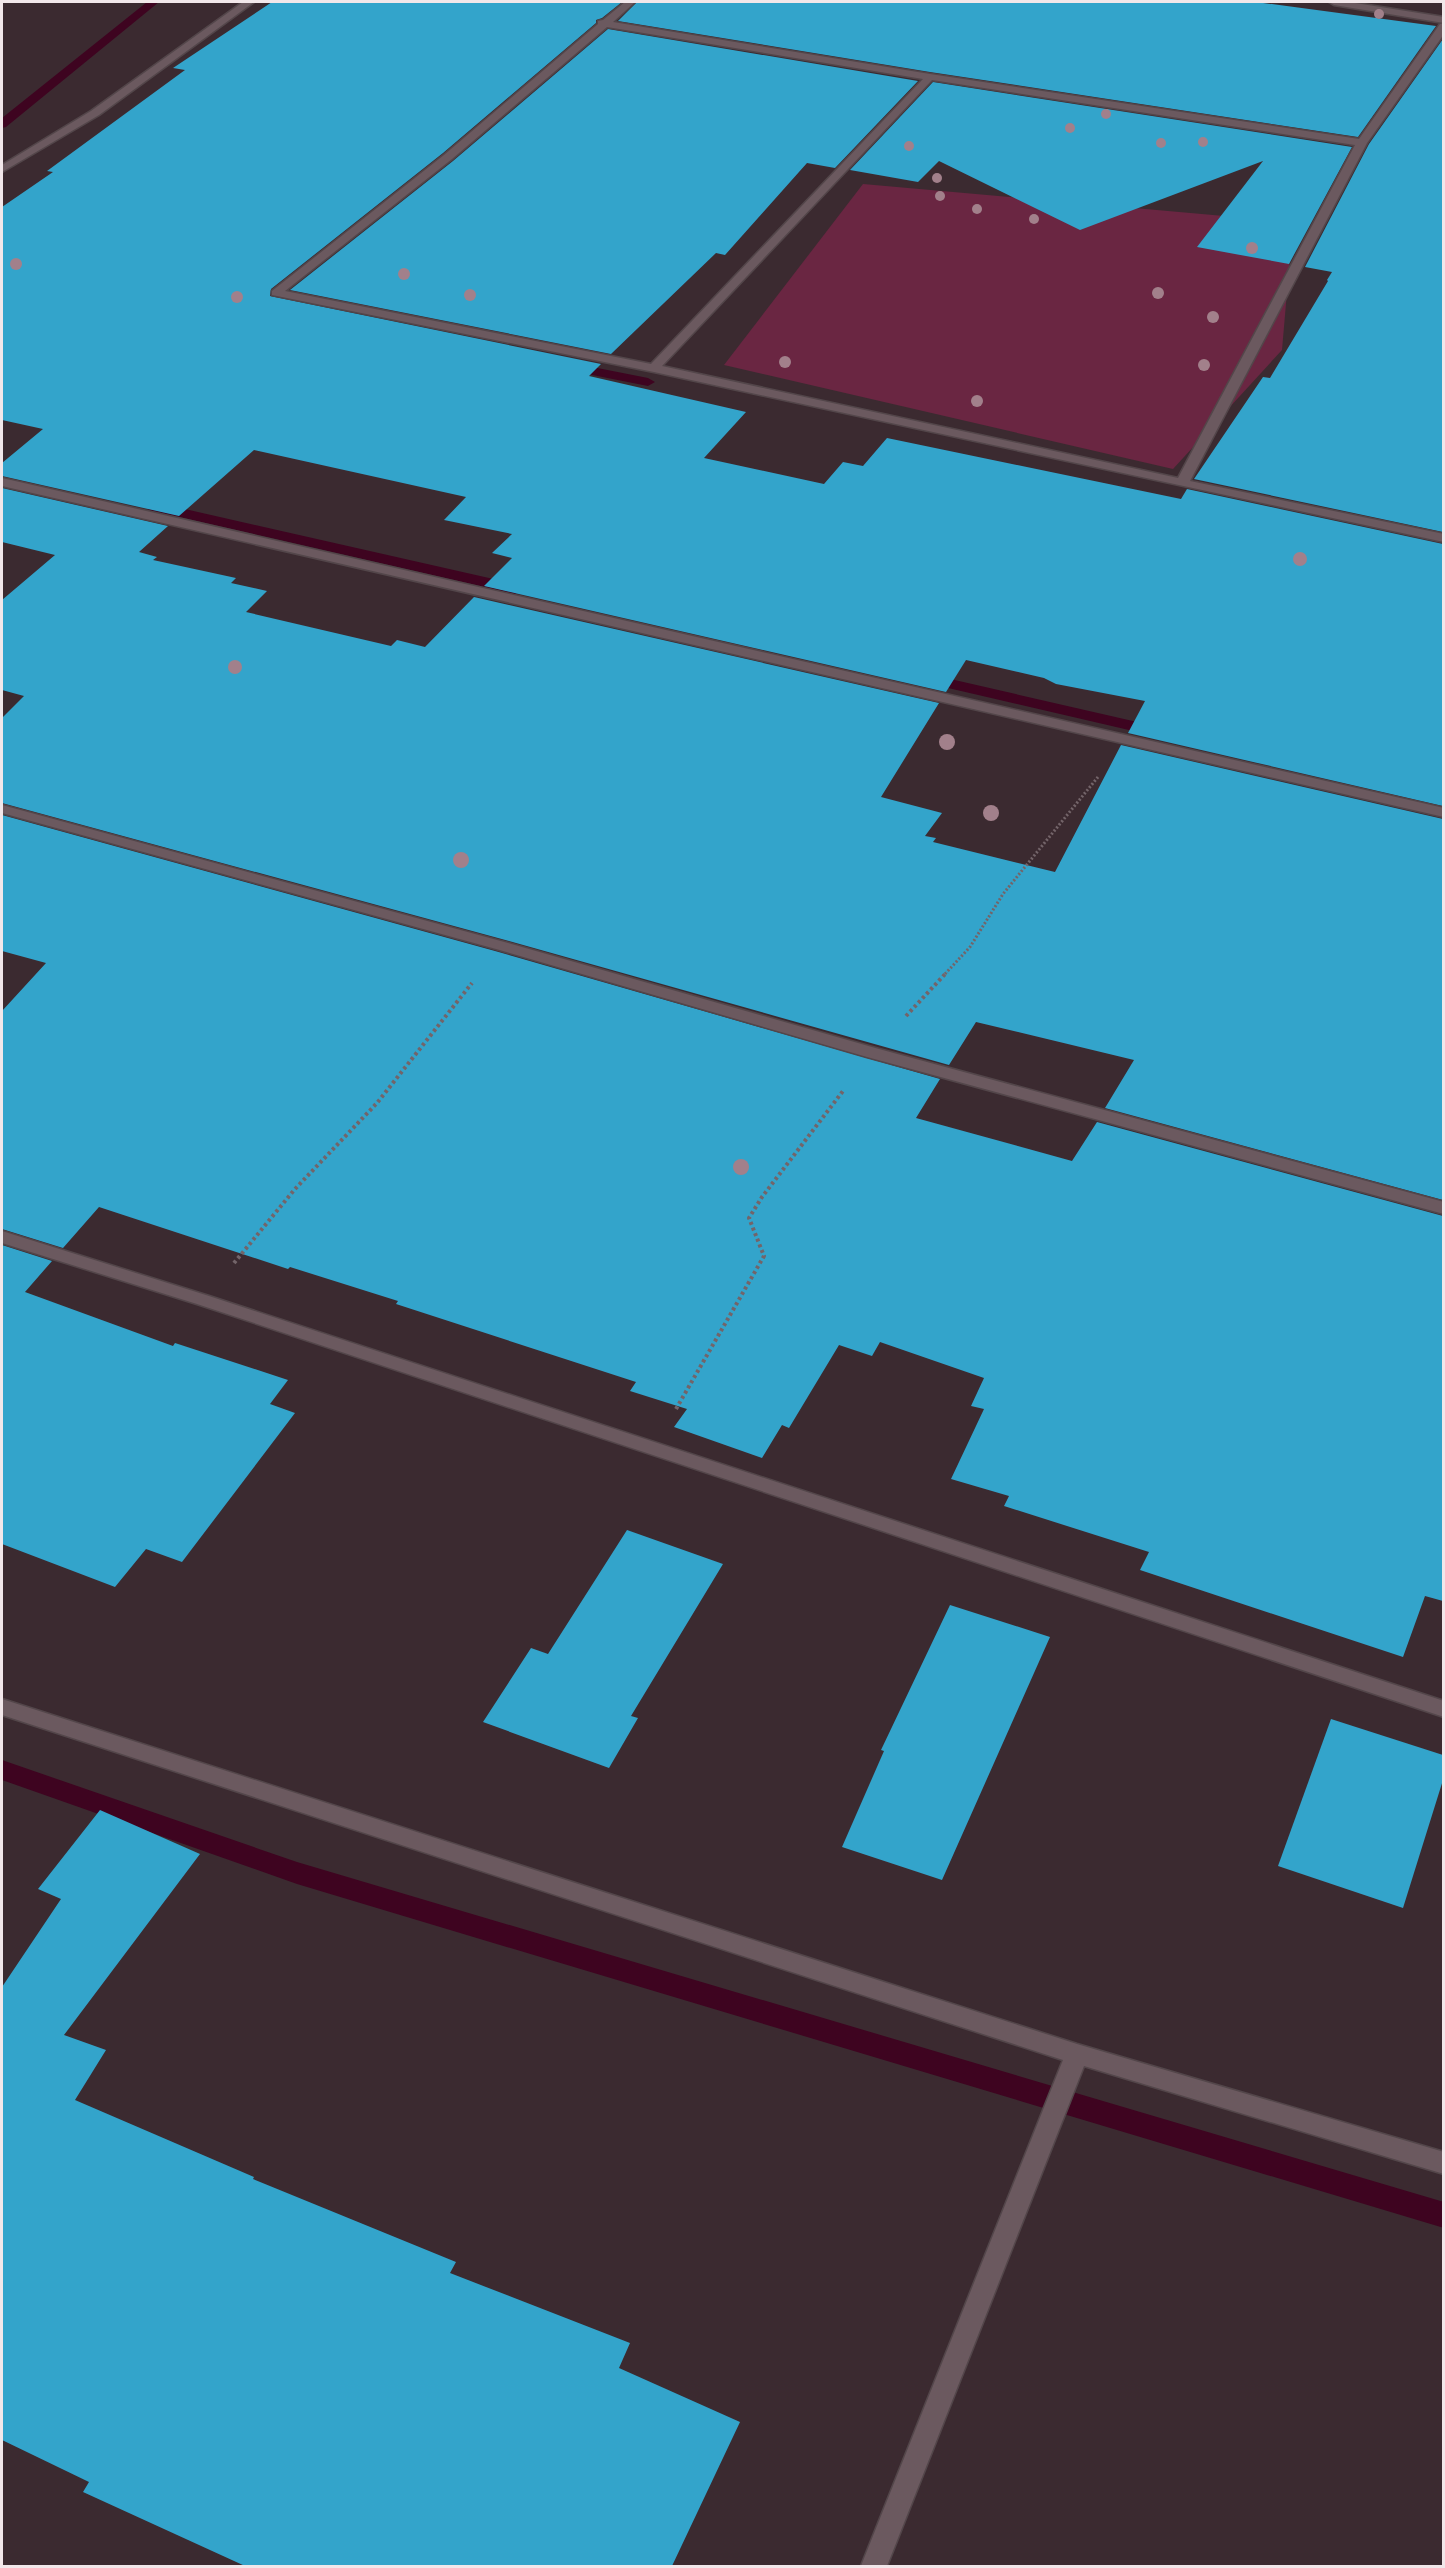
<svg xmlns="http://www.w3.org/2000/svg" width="1445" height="2568" font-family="Georgia,serif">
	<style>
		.green { fill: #6a2642 }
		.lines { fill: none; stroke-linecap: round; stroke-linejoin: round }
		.stream { fill: #3e0420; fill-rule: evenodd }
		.building { fill: #33a4cb }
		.minor-casing { stroke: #53464a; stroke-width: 3 }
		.tertiary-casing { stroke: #53464a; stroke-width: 3 }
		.path-far1 { stroke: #736469; stroke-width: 3; stroke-dasharray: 2 2; stroke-linecap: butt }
		.path { stroke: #736469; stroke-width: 4; stroke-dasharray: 3 3; stroke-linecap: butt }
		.minor { fill: #6b595f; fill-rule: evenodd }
		.tertiary { fill: #6b595f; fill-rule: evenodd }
		.tree { fill: #a2808b }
	</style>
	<rect width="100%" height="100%" fill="#3b2a30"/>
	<polygon class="green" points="863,184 1293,222 1282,350 1173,469 724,365"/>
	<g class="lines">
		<g class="stream">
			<polygon points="147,2 159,2 6,127 2,128 2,118"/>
			<polygon points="567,362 648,378 655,382 648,386 562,369 560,366"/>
			<polygon points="154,502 515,584 523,589 515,594 149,510 146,507 149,504"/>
			<polygon points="924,673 1159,727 1167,732 1159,737 918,681 916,678"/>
			<polygon points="2,1760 297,1862 1444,2202 1444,2228 297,1884 2,1780"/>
		</g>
	</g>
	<g class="building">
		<polygon points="272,2 622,2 602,18 596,20 596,23 443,153 271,289 270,296 601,364 589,376 746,412 704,458 824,484 843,462 863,466 887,438 1181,499 1187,489 1443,544 1443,806 1128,733 1145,701 1056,684 1044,678 966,660 946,692 484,586 512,558 492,553 512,534 444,520 466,497 254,450 179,516 2,476 2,463 43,429 2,420 2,207 53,172 47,171 185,70 173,68"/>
		<polygon points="637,2 1256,2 1436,26 1358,137 930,72 618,21"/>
		<polygon points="608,29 918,81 835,168 807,163 725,255 716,253 611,354 290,290 453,161"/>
		<polygon points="1443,39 1443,532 1194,479 1263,377 1270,378 1328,281 1327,280 1332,272 1305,267 1369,144"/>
		<polygon points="933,82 1352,147 1289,264 1197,247 1263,161 1080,230 939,161 918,182 850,170"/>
		<polygon points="2,488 168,526 139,552 157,557 153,560 236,578 231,583 267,591 246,612 391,646 397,640 425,647 474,597 939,703 881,797 942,813 925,836 936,838 933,842 1055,872 1121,745 1443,819 1443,1200 1105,1108 1134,1060 976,1022 949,1065 509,941 2,803 2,718 24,696 2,690 2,600 55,555 2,542"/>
		<polygon points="2,815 495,951 940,1079 916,1118 1072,1161 1097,1122 1443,1216 1443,1601 1425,1596 1403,1657 1140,1570 1149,1552 1004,1506 1009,1496 951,1479 984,1409 971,1406 984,1378 880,1342 872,1356 839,1345 789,1428 782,1425 762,1458 674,1427 687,1409 630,1391 636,1382 396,1304 398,1301 290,1267 288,1269 99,1207 63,1248 2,1229 2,1011 46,963 2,951"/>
		<polygon points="2,1245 52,1261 25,1292 173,1346 175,1343 288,1380 270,1404 295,1413 182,1562 146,1549 115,1587 2,1544"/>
		<polygon points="627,1530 723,1564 631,1716 638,1718 609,1768 483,1722 531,1648 548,1654"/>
		<polygon points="950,1605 1050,1637 942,1880 842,1847 884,1751 881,1750"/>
		<polygon points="1331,1719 1443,1755 1443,1780 1403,1908 1278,1866"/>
		<polygon points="100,1810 200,1854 64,2035 106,2050 75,2100 254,2177 253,2179 456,2262 450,2273 630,2343 619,2368 740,2422 672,2566 245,2566 83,2492 89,2482 2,2440 2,1987 61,1899 38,1889"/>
	</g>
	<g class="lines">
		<defs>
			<g id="minor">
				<polygon points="243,2 254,2 99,115 2,172 2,165 91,111"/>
				<path d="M625 2H635L613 22 930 74 1359 139 1440 24 1444 23V34L1367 143 1190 481 1444 534V542L654 372 272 295V291L444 155 598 24V21L603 20ZM607 27 923 79 651 364 285 291 452 159ZM932 80 1355 145 1178 478 662 366Z"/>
				<polygon points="1329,2 1349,2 1444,17 1444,23 1334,5"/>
				<polygon points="2,805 508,943 879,1049 1444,1202 1444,1214 867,1057 496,949 2,813"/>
				<polygon points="2,1231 209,1296 1444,1701 1444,1717 197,1304 2,1243"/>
				<polygon points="2,1699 1077,2044 1444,2152 1444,2174 1084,2066 887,2566 861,2566 1063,2060 2,1715"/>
			</g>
			<polygon id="tertiary" points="2,478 1444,808 1444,817 2,486"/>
		</defs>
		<use href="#minor" class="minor-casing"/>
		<use href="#tertiary" class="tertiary-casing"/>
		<polyline class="path-far1" points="945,974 970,947 1003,894 1098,777"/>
		<g class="path">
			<polyline points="906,1016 947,972"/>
			<polyline points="234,1263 295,1189 377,1103 472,983"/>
			<polyline points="676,1409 764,1256 749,1218 762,1197 843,1091"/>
		</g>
		<use href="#minor" class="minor"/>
		<use href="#tertiary" class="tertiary"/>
	</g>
	<g class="tree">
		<circle cx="1379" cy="14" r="5"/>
		<circle cx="1106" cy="114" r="5"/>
		<circle cx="1070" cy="128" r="5"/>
		<circle cx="1203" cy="142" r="5"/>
		<circle cx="1161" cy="143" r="5"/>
		<circle cx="909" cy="146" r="5"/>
		<circle cx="937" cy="178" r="5"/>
		<circle cx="940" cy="196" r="5"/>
		<circle cx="977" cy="209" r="5"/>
		<circle cx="1034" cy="219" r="5"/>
		<circle cx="1252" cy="248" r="6"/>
		<circle cx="16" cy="264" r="6"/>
		<circle cx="404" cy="274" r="6"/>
		<circle cx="1158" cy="293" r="6"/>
		<circle cx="470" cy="295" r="6"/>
		<circle cx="237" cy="297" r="6"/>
		<circle cx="1213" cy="317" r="6"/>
		<circle cx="785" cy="362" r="6"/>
		<circle cx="1204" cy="365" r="6"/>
		<circle cx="977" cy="401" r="6"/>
		<circle cx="1300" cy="559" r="7"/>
		<circle cx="235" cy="667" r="7"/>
		<circle cx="947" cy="742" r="8"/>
		<circle cx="991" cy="813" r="8"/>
		<circle cx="461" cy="860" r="8"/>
		<circle cx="741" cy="1167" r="8"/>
	</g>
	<rect width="1445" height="2568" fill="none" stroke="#f2e7ea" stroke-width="6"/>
</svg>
